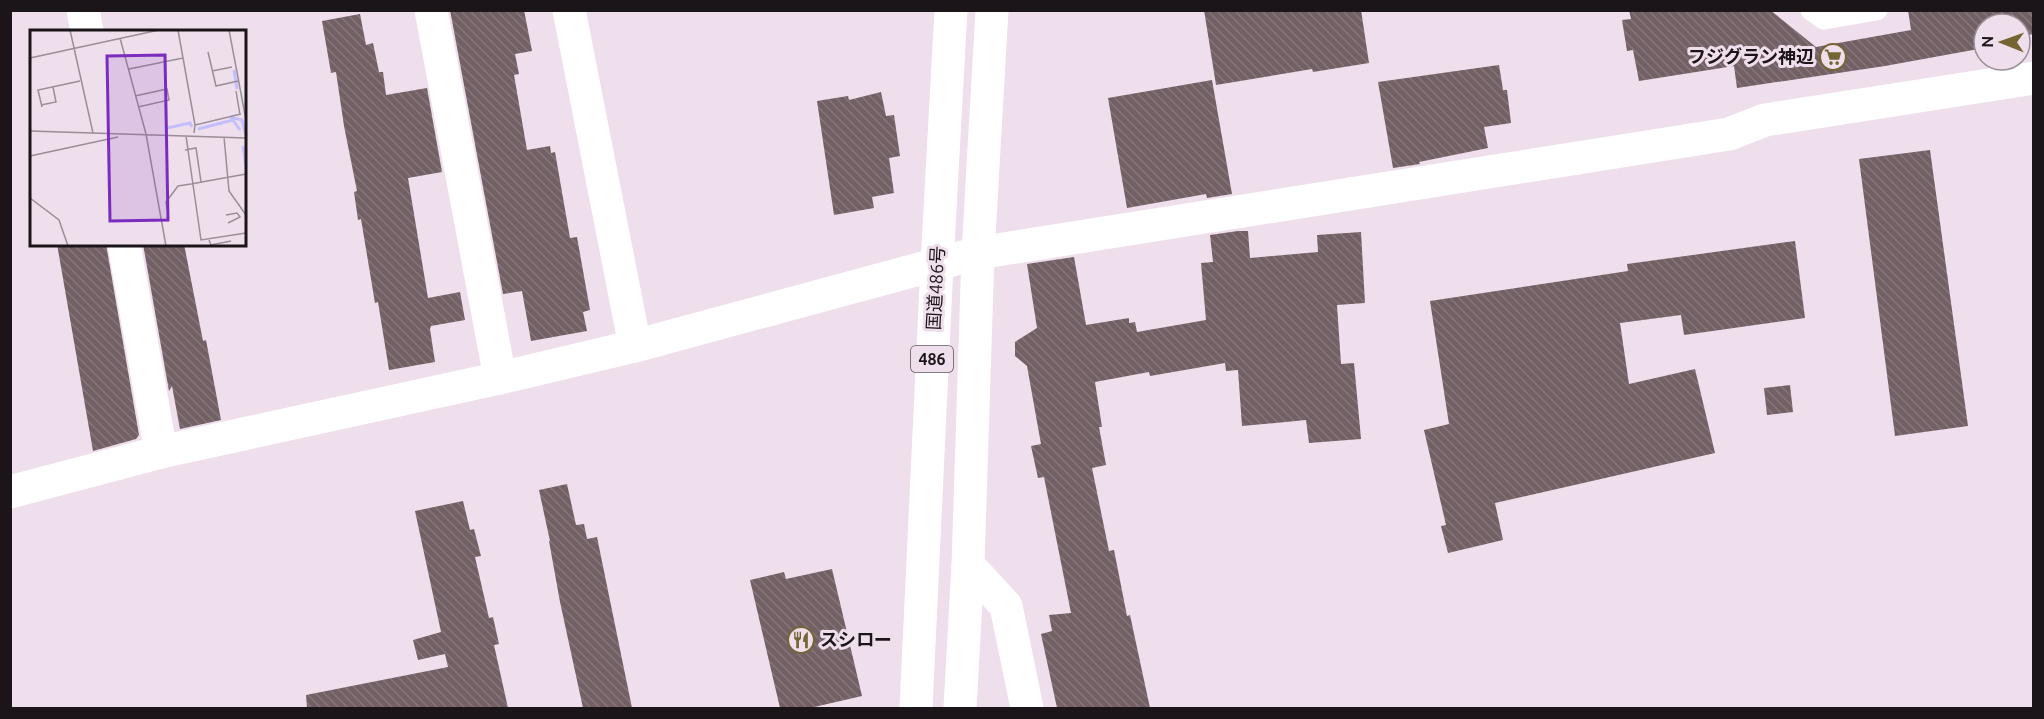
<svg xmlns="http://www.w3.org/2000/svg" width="2044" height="719" font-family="Ubuntu,'Noto Sans JP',sans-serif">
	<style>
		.building { fill: url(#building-back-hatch) }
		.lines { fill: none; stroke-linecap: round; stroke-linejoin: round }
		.lane { stroke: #fff; stroke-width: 21 }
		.street { stroke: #fff; stroke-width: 33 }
		.highway { stroke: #fff; stroke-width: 33 }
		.labels { text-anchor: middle; stroke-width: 6; stroke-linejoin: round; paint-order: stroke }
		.shield { fill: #efdeeb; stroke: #5b5158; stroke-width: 1.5 }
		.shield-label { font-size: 16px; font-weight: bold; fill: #1b1519 }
		.poi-label { font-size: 18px; font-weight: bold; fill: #1b1519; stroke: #efdeeb; text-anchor: end }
		.street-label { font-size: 18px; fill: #1b1519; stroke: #efdeeb }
		.inset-river { fill: none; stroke: #c3befc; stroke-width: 3 }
		.inset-road { fill: none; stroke: #9a8e97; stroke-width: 1.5 }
		.view { fill: #7b2cbf; fill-opacity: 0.15; stroke: #7b2cbf; stroke-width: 3 }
		.inset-edge { fill: none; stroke: #1b1519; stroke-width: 3 }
	</style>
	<defs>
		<pattern id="building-back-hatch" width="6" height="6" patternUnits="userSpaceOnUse" patternTransform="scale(1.5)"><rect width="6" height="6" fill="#726065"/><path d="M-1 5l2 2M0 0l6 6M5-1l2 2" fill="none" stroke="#84767a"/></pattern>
	</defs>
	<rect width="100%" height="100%" fill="#efdeeb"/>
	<g class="building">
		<polygon points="450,10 524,10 532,51 515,54 519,74 514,75 527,150 550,146 551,153 555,152 570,238 577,237 590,310 583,312 587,331 531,341 522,291 503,294"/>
		<polygon points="1204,10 1361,10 1369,63 1313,72 1312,69 1216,85"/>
		<polygon points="1629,10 1770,10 1816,47 1911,30 1908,10 2034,10 2034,34 2022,36 2023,41 2020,42 2020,24 1984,24 1984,48 1885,66 1737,88 1734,66 1639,81 1633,50 1627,51 1622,20 1631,19"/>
		<polygon points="360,14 366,45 373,43 379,72 383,72 386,95 427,88 442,172 408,178 428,298 460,292 465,320 431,326 430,329 435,362 389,370 378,302 375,303 361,219 358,220 354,192 357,191 344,126 336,72 331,73 322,21"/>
		<polygon points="1499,65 1503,90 1507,90 1511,123 1484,127 1488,148 1419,162 1420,164 1393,168 1378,82"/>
		<polygon points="1212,80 1232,194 1207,198 1206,194 1127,208 1108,98"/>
		<polygon points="881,92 886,116 894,115 900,156 889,158 894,193 872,197 874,208 834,215 817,101 848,96 849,100"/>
		<polygon points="1930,150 1968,426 1895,436 1859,159"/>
		<polygon points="1238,231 1248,231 1250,258 1318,252 1317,235 1361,232 1365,303 1337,305 1341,364 1354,363 1361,439 1309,443 1306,420 1242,426 1238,370 1226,371 1225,363 1150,376 1149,372 1095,382 1102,427 1099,427 1106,465 1092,468 1109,551 1114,550 1127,616 1130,615 1150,708 1057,708 1041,634 1052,631 1049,615 1071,613 1044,477 1038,478 1031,446 1041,444 1027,366 1015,356 1015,342 1037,328 1027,264 1074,257 1086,325 1129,318 1129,323 1135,322 1137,332 1206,320 1201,263 1213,262 1210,235"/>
		<polygon points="1795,241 1805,318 1684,335 1681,315 1620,323 1629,384 1695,369 1715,453 1495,503 1503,540 1448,553 1441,526 1446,525 1424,430 1449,424 1430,301 1628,271 1627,264"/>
		<polygon points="57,244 106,244 139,435 136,439 93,451"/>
		<polygon points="143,244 184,244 203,341 206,340 221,420 180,429 172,386 169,391"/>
		<polygon points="1790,385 1793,412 1767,415 1764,388"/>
		<polygon points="567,484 576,525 584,524 587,539 597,537 632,708 583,708 560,602 549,541 550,541 539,490"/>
		<polygon points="463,501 470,530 474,529 481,556 475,557 489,618 493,617 499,644 494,645 508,708 307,708 306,695 448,667 445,654 418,660 413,640 441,632 415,511"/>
		<polygon points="832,569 862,696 810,708 780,708 750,580 784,572 786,579"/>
	</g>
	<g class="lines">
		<polyline class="lane" points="1811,10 1824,19 1877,10"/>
		<g class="street">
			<polyline points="83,10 87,32"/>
			<polyline points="431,10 500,378"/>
			<polyline points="569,10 635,346"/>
			<polyline points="124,244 161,452"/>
			<polyline points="10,492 161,452 500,378 635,346 978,253 1729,134 1765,120 2034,78"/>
			<polyline points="968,565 1006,606 1027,708"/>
		</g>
		<g class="highway">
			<polyline points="916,708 937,264 951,10"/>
			<polyline points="960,708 968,565 978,253 992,10"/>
		</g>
	</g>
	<defs>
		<symbol id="supermarket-ring" viewBox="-11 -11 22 22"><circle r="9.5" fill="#efdeeb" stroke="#756532" stroke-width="1.5"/><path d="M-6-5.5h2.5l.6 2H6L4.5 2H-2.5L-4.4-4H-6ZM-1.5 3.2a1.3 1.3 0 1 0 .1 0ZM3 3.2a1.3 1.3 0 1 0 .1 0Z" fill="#756532"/></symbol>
		<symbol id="restaurant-ring" viewBox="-11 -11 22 22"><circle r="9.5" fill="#efdeeb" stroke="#756532" stroke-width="1.5"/><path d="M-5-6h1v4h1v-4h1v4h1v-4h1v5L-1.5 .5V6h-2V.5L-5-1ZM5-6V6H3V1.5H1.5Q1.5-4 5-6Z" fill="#756532"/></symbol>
	</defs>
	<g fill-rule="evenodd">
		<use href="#supermarket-ring" x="1818" y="42" width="30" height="30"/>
		<use href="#restaurant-ring" x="786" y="625" width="30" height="30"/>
	</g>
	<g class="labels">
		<rect class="shield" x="911" y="346" width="42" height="26" rx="4.5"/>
		<g class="shield-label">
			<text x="932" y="365">486</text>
		</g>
		<g class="poi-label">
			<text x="1814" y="63">フジグラン神辺</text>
			<text x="820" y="646" text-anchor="start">スシロー</text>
		</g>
		<g class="street-label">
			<text transform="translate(936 288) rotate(-87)" y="6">国道486号</text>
		</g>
	</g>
	<g transform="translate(30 30)">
		<rect width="216" height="216" fill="#efdeeb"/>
		<path class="inset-river" d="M204 40 207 59M200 87 212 90 216 105M137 98 160 93 162 97M168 99 203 90 210 100M213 116 216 136"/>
		<path class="inset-road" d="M40 0 63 103M148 0 165 95M199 0 216 90M90 8 116 104 136 216M178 22 186 56 208 51M0 28 129 0M99 39 153 28M182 41 202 37M206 61 210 85M105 66 137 59 139 70 108 77M11 75 26 72 23 57M12 77 8 60 50 51M0 101 216 108M164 103 165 95 211 84M156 106 171 210 216 203M194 107 199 161 216 185M155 120 166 118 171 152M0 126 88 107M161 154 216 144M0 168 29 190 38 216M137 179 136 172 148 156 161 154M196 185 207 183 210 187 198 193M179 210 181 215 201 211"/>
		<path class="view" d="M135 25 138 190 80 191 77 26Z"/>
		<rect width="216" height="216" class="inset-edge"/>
	</g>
	<rect width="2044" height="719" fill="none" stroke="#1b1519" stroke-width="24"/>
	<g transform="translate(2002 42) rotate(271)"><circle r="28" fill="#efdeeb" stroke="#9a8e97" stroke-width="1.5"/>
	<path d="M0-4.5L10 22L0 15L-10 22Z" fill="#756532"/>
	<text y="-9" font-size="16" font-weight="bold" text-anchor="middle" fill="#1b1519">N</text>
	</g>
</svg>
